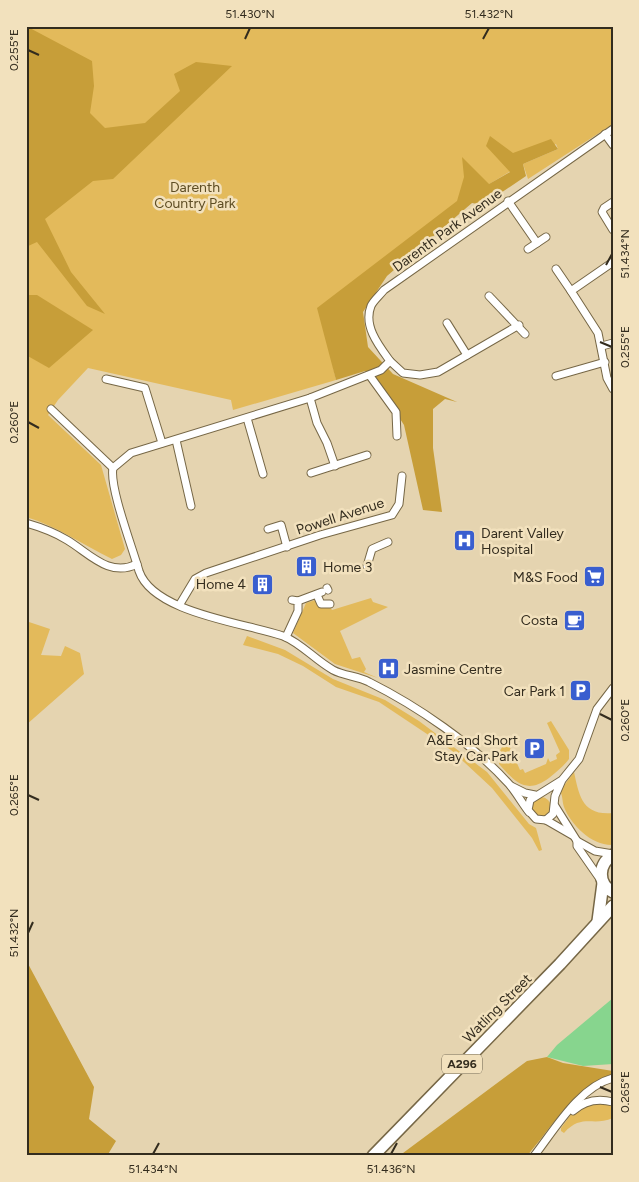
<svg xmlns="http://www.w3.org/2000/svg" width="639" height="1182" font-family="Figtree,sans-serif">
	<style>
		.green { fill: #e3ba5b }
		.forest { fill: #c79e39 }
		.water { fill: #87d58e }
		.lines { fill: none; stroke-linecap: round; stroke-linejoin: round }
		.street-casing { stroke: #766746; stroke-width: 9 }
		.primary-casing { stroke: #766746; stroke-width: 14 }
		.street { stroke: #fff; stroke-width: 7 }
		.primary { stroke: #fff; stroke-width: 11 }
		.ticks { fill: none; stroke: #332c1e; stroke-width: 2 }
		.labels { text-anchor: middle; stroke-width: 5; stroke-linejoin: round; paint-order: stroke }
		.shield { fill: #f2e1bd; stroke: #6c624e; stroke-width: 1 }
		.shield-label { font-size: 12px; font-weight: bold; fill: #332c1e }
		.park-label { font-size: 14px; fill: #5e4d24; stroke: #f2e1bd }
		.street-label { font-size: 14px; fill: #332c1e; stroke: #f2e1bd }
		.poi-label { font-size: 14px; fill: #332c1e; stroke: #f2e1bd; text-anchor: end }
		.neatline { fill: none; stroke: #332c1e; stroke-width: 2 }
		.ticks-label { font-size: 12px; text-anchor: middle; fill: #332c1e }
	</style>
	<rect width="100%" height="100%" fill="#e5d4b0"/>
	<g class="green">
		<path d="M26 26H613V124L528 179 523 164 558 149 556 144 471 195 320 309 336 380 233 410 231 400 88 368 58 400 48 415 101 465 125 549 121 555 112 559C83 545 57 526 26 517Z"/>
		<polygon points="371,598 373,602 388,607 340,631 352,659 360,657 366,669 364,672 378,678 335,664 293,633 306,603 315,600 318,604 330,607 332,610"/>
		<polygon points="26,621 50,629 41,655 61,656 65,646 80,653 84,674 26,725"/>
		<polygon points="247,636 285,650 333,679 385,700 419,721 487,772 529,824 536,828 542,850 539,851 532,838 492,788 451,750 379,702 336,687 303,666 278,654 243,645"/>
		<path d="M551 721 569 750V759C564 766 556 772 549 778 526 795 515 782 499 764V752L508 738 511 741 508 743 520 770 523 769 525 773 546 764 548 758 550 762 557 759 556 755 560 752 547 723Z"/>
		<path d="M574 772C579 795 582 816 613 813V845C592 846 571 825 564 807 562 801 563 796 560 791Z"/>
		<circle cx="541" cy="807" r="10"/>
		<path d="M588 1103 613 1104V1118C593 1127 582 1113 564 1133L561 1131V1128L572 1113Z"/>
	</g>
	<g class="forest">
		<polygon points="26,26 92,61 94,86 90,113 105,128 145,123 180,91 174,74 196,62 232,66 113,179 93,181 45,219 71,272 105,314 87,306 37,242 26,247"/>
		<polygon points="490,136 513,153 551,139 558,149 523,164 526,176 483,205 472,203 387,276 363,312 368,347 393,374 457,402 445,399 433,409 433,448 442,512 423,510 404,425 377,383 365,371 336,380 317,308 457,201 464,177 462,157 489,184 510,172 486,146"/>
		<polygon points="26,295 37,295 93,330 49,368 26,355"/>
		<polygon points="26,960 94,1087 89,1119 116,1141 107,1156 26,1156"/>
		<path d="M547 1057 563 1063 613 1071V1074C577 1084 551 1128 527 1156H399L527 1061Z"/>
	</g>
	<polygon class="water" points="613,998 613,1064 583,1066 547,1057 557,1045"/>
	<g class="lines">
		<defs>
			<g id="street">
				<polyline points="605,134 613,145"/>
				<polyline points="508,201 537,243"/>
				<polyline points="613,202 604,208 602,212 613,230"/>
				<polyline points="528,249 546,237"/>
				<polyline points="613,262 571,291 598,333 607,378 613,389"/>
				<polyline points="556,269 571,291"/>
				<polyline points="489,296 525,334"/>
				<polyline points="447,323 467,355"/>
				<polyline points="602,346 613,343"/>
				<polyline points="390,361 403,373 420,375 438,372 519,325"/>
				<polyline points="370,376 396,412 397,436"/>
				<polyline points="556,376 605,362"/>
				<polyline points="106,379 145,388 162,443"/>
				<polyline points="310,398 317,423 327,443 335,466"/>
				<polyline points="51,409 113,468"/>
				<polyline points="247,418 263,474"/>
				<polyline points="176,440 191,506"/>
				<polyline points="311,473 367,455"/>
				<path d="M26 523C40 527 54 532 67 540 89 553 109 578 137 564"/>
				<polyline points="268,529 281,525 287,547"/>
				<polyline points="367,566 372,549 388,542"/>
				<polyline points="327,588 328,590"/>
				<polyline points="317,595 321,604 330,604"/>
				<polyline points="298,601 322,592"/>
				<polyline points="180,604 195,579 206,573 320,535 392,515 399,504 402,476"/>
				<polyline points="286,637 298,611 298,601 292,600"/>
				<polyline points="562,780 530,800 528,810 536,819 546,820 553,814 555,796 562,780 579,759 597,709 613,688"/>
				<polyline points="511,786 525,793 535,795"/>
				<polyline points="555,806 577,841 577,846 600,879"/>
				<path d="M529 812C522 803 516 792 509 784 473 744 417 706 369 682 358 676 344 676 333 670 315 660 301 643 283 636 245 623 153 613 139 571 133 549 109 487 113 468L131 453 310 398 381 370 390 361C379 346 363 326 371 306 373 301 380 295 384 290L613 129"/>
				<polyline points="546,820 572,835"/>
				<polyline points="577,841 595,851 613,854"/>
				<path d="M573 1111C585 1100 598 1098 613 1102"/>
				<path d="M534 1156C555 1129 579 1087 613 1078"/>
			</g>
			<g id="primary">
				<path d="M613 855C598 864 597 884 613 892"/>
				<polyline points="598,921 603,883"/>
				<polyline points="373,1156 560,964 613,906"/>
			</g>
		</defs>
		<use href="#street" class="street-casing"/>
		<use href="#primary" class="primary-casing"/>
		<use href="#street" class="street"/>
		<use href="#primary" class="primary"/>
	</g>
	<path class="ticks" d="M245 39 250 28M483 39 489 28M28 50 39 55M606 265 612 254M600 342 612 347M28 422 39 428M600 714 612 720M28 795 39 800M28 933 33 922M600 1087 612 1092M153 1154 159 1143M391 1154 397 1143"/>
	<defs>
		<symbol id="hospital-square" viewBox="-11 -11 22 22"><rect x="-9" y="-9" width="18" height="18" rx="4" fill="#395ecf" stroke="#f2e1bd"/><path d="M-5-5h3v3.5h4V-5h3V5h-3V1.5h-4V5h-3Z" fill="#fff"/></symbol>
		<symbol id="building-square" viewBox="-11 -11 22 22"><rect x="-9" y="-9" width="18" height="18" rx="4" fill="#395ecf" stroke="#f2e1bd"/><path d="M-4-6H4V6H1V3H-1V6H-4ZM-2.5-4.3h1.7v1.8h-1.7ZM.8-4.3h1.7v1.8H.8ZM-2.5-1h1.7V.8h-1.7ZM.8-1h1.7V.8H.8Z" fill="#fff"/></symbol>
		<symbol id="supermarket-square" viewBox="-11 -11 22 22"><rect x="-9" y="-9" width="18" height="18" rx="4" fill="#395ecf" stroke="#f2e1bd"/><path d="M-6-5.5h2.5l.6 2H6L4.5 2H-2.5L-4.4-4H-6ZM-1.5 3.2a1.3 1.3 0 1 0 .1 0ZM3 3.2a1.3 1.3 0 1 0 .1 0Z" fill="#fff"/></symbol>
		<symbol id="cafe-square" viewBox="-11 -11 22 22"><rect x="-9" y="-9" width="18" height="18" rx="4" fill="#395ecf" stroke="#f2e1bd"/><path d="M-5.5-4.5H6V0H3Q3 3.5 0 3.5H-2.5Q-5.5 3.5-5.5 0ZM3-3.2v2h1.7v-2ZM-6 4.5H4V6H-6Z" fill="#fff"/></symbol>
		<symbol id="parking-square" viewBox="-11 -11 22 22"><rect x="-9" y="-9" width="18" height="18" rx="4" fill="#395ecf" stroke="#f2e1bd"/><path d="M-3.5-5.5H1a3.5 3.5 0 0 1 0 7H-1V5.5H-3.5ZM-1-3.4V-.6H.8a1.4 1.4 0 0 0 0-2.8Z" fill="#fff"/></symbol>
	</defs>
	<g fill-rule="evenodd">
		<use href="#hospital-square" x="452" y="528" width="25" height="25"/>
		<use href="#building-square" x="294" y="554" width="25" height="25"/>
		<use href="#supermarket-square" x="582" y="564" width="25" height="25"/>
		<use href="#building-square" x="250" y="572" width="25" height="25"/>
		<use href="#cafe-square" x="562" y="608" width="25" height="25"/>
		<use href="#hospital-square" x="376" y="656" width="25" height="25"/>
		<use href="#parking-square" x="568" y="678" width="25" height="25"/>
		<use href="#parking-square" x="522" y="736" width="25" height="25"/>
	</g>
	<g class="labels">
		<rect class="shield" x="442" y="1054.5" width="40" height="19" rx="4"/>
		<g class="shield-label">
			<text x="462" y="1068">A296</text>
		</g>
		<g class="park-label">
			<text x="195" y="192">Darenth<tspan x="195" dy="16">Country Park</tspan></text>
		</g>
		<g class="street-label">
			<text transform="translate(447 230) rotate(-36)" y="5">Darenth Park Avenue</text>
			<text transform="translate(340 516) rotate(-18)" y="5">Powell Avenue</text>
			<text transform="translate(497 1008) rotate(-45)" y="5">Watling Street</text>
		</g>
		<g class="poi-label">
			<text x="481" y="538" text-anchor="start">Darent Valley<tspan x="481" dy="16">Hospital</tspan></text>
			<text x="323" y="572" text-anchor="start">Home 3</text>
			<text x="578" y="582">M&amp;S Food</text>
			<text x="246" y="589">Home 4</text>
			<text x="558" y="625">Costa</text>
			<text x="404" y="674" text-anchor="start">Jasmine Centre</text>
			<text x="565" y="696">Car Park 1</text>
			<text x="518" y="745">A&amp;E and Short<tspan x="518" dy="16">Stay Car Park</tspan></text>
		</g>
	</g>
	<rect width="639" height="1182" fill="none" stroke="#f2e1bd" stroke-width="55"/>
	<rect x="28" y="28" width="584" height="1126" class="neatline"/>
	<g class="ticks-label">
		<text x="250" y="18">51.430°N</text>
		<text x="489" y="18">51.432°N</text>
		<text transform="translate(14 50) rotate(-90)" y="4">0.255°E</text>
		<text transform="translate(625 254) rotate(-90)" y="4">51.434°N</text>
		<text transform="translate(625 347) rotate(-90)" y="4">0.255°E</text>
		<text transform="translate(14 422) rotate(-90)" y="4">0.260°E</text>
		<text transform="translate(625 720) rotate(-90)" y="4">0.260°E</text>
		<text transform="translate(14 795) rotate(-90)" y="4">0.265°E</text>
		<text transform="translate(14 933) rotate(-90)" y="4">51.432°N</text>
		<text transform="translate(625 1092) rotate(-90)" y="4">0.265°E</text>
		<text x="153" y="1173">51.434°N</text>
		<text x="391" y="1173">51.436°N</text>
	</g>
</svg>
